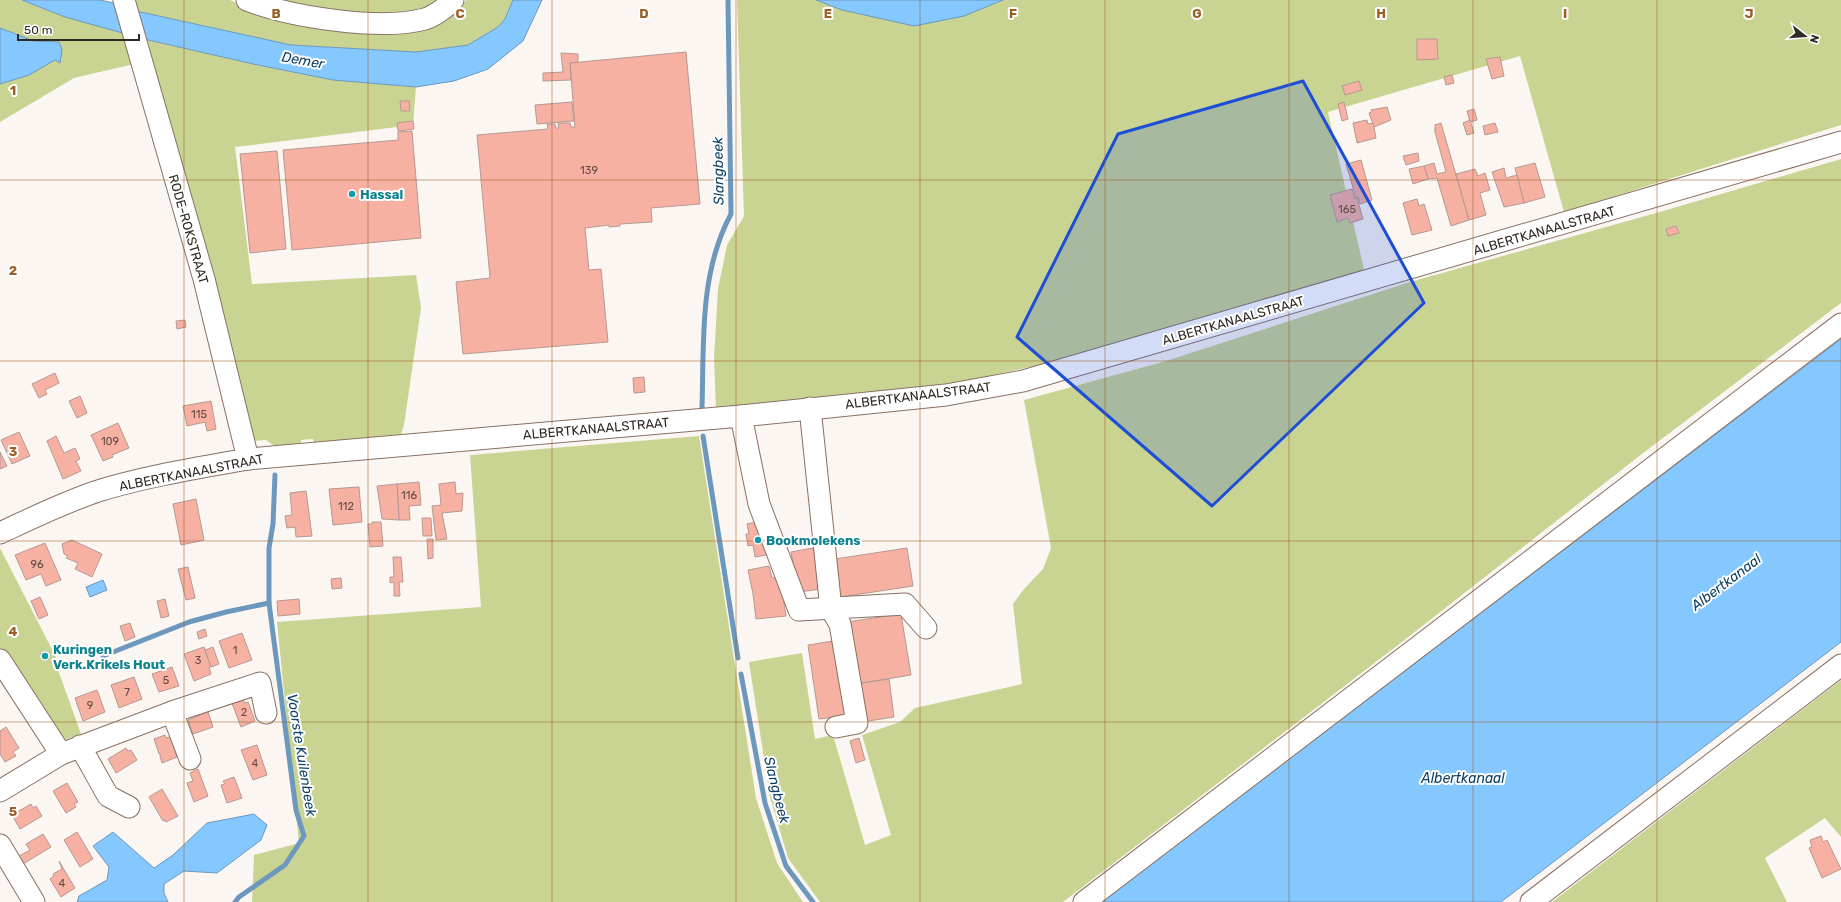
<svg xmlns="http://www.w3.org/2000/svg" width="1841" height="902" font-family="Rubik,sans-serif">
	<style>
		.green { fill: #cad492 }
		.water { fill: #85c8ff; stroke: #6c98bd }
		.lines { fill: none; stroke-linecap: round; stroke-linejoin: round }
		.stream { stroke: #6c98bd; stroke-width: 5 }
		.building { fill: #f6b1a3; stroke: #b69892 }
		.minor-casing { stroke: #897063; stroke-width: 23 }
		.minor { stroke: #fff; stroke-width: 21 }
		.marked { fill: #1d4ed8; fill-opacity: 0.2; stroke: #1d4ed8; stroke-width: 3; stroke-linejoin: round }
		.grid { fill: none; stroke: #9d5e25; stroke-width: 1; stroke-opacity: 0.55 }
		.culture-dot { fill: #0f9aa8; stroke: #fff; stroke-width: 1.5 }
		.labels { text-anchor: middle; stroke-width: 4; stroke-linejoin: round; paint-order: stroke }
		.number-label { font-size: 11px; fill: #634a42 }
		.culture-label { font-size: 13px; font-weight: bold; fill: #0d838f; stroke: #fff; text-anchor: start }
		.street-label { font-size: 13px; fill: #322822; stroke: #fff }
		.water-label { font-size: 14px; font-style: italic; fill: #0e4165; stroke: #fff }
		.grid-label { font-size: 13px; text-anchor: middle; font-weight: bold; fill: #9d5e25; stroke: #fff; stroke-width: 4; stroke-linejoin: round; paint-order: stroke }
	</style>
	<rect width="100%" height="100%" fill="#fcf6f3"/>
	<g class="green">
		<polygon points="0,0 22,0 65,17 125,32 134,64 74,78 0,122"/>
		<polygon points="132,0 230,0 260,13 292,21 454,10 467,0 513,0 505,19 498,27 468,45 416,52 291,45 136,11"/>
		<polygon points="273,0 440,0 421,12 400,16 358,14"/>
		<polygon points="737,0 816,0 842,10 964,16 1003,0 1841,0 1841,125 1564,212 1520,56 1328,112 1365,274 1035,366 908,393 716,410 714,358 718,289 727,245 744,216"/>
		<polygon points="143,39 253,64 333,80 416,87 413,125 235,147 252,284 416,275 421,308 404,425 400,437 314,445 313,439 301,440 301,447 276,447 266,440 252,441"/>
		<polygon points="1841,159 1841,303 1638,457 1407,638 1063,902 820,902 788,858 770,797 749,662 802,653 815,739 833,735 865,845 891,835 862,735 900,722 915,708 1022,684 1013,604 1024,589 1043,569 1051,548 1024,400 1166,361 1410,282 1663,211"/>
		<polygon points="699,436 756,798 777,863 803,902 252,902 254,855 299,843 277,622 481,607 470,455"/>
		<polygon points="0,548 60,665 57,667 81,734 61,741 0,648"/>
		<polygon points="1841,680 1841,837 1825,818 1765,858 1787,902 1552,902"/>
	</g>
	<g class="water">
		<polygon points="22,0 100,0 118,4 136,11 291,45 416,52 468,45 498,27 505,19 513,0 542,0 523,41 488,69 454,81 416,87 333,80 253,64 144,39 65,17"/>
		<polygon points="816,0 1003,0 964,16 914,26 842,10"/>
		<polygon points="0,28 34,41 59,42 62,50 60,63 55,60 29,75 0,84"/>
		<polygon points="1841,339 1841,642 1501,902 1101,902"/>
		<polygon points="103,580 107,590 90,597 86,587"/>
		<polygon points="254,814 267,825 261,840 217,873 184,871 164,884 164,893 168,902 77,902 79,896 107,880 109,867 93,846 113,832 154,868 173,855 207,823"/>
	</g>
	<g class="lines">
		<g class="stream">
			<path d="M702 408C704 343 699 273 731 214L728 0"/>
			<polyline points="703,436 738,658"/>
			<polyline points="103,656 189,622 226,612 269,603"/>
			<polyline points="741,674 765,803 786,866 813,902"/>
			<polyline points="235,902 239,897 285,865 304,836 296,810 269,603 269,548 273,524 275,475"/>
		</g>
	</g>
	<g class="building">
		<polygon points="1417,39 1437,39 1438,59 1417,60"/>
		<polygon points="686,52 700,204 651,208 652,222 620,224 620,226 609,227 609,225 585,228 589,270 601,269 608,342 463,354 456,282 490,278 477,135 548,129 547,124 555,124 556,128 559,128 558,123 570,123 571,127 575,127 570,63"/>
		<polygon points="561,53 578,54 578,62 570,63 571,80 543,81 543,73 563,72"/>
		<polygon points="1500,57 1504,76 1492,79 1486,59"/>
		<polygon points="1452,75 1454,83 1446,85 1444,77"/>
		<polygon points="1359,81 1362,90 1345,95 1342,86"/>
		<polygon points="400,101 409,101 410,111 401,111"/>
		<polygon points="572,102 574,121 537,124 535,105"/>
		<polygon points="1344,102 1348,119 1342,121 1338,104"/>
		<polygon points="1387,107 1391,120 1374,127 1369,113 1372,112 1371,110"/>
		<polygon points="1474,109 1477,120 1470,122 1467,111"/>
		<polygon points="1367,120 1368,124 1373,123 1376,138 1357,143 1353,123"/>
		<polygon points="1470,120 1474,133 1467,135 1463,123"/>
		<polygon points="413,121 414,129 398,131 397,123"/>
		<polygon points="1441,123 1469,220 1451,226 1437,178 1428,179 1424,166 1434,163 1437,174 1446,172 1435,132 1435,125"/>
		<polygon points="1495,123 1498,132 1485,135 1483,126"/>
		<polygon points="412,131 421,238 292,250 283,150 398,140 398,132"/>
		<polygon points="277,151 286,249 250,253 240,154"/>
		<polygon points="1418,153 1419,161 1406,165 1403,156"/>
		<polygon points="1361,160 1372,200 1360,204 1358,197 1356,198 1346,164"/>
		<polygon points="1535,163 1545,197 1524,203 1515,168"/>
		<polygon points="1424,166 1428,179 1413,184 1409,169"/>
		<polygon points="1504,168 1506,178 1517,175 1524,203 1504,207 1492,172"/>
		<polygon points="1475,169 1478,176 1485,173 1490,190 1480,193 1486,215 1469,220 1456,174"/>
		<polygon points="1352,189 1355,199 1357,198 1363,219 1350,223 1348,218 1337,222 1330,195"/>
		<polygon points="1417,199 1419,206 1424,204 1432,230 1412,235 1403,203"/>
		<polygon points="1676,226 1679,233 1668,236 1666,229"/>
		<polygon points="185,320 186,327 177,329 176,321"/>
		<polygon points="55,373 59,383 45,390 47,394 39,398 32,384"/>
		<polygon points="644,377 645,392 634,393 633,378"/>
		<polygon points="80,396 87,413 77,418 69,401"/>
		<polygon points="211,401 216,429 207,431 205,422 187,426 183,406"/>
		<polygon points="118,423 129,448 112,455 113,457 103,461 91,435"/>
		<polygon points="19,432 30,456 12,464 1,440"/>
		<polygon points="56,436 64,453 75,448 80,459 76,461 81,471 63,479 47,441"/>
		<polygon points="0,452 7,466 0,469"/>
		<polygon points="419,482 421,505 409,506 410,520 399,520 397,484"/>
		<polygon points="455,482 456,494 463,493 462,511 442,513 447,539 436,540 432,506 441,505 439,484"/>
		<polygon points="397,484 399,520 382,519 377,486"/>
		<polygon points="359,487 362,522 333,525 329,489"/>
		<polygon points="306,491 312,536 296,537 295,527 287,528 285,516 292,515 290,493"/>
		<polygon points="196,499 204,540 181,545 173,504"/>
		<polygon points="422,518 431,518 432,536 423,536"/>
		<polygon points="765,520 772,554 755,557 753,545 748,546 746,534 749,534 747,524"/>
		<polygon points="372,522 381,522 383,546 370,547 368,524 372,524"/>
		<polygon points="427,539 433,539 433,558 428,559"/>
		<polygon points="72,540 102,554 92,577 75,569 78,563 66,558 68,556 64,554 62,544"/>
		<polygon points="45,543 61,580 46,586 41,574 26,580 15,555"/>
		<polygon points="813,548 821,589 799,592 791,552"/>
		<polygon points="907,548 913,586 840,597 835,559"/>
		<polygon points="393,557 401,557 403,582 399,582 400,596 394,596 394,582 390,583 390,577 394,577"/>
		<polygon points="769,566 772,578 780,577 786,616 756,619 753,594 748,570"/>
		<polygon points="188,567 195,598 186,600 178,569"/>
		<polygon points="341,578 342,588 332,589 331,579"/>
		<polygon points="40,597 48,615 39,619 31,601"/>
		<polygon points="165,599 169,616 161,618 157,601"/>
		<polygon points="299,599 300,614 278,616 277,601"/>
		<polygon points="901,614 911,675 856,684 847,622"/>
		<polygon points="130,623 135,637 125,641 120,626"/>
		<polygon points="205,629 207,636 199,639 197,632"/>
		<polygon points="242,633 252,660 229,668 219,641"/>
		<polygon points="839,640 850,715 819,719 808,645"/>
		<polygon points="204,647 211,667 209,667 211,674 194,681 184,654"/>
		<polygon points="213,647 219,664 211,667 205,650"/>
		<polygon points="46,651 49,659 44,661 40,654"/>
		<polygon points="172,667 179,686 159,692 152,674"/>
		<polygon points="134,677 142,699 119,708 111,685"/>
		<polygon points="889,679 894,717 862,722 856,684"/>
		<polygon points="97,690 105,712 83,721 75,698"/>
		<polygon points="243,699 244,703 248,702 255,721 241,727 232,703"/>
		<polygon points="208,712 213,727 193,734 188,720"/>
		<polygon points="6,727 19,748 13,752 16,756 5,762 0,754 0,731"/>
		<polygon points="165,735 166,738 170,737 177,757 162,763 160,756 160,753 159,754 154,739"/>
		<polygon points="859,738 865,760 856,763 850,741"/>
		<polygon points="257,745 267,775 253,780 241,750"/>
		<polygon points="126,748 128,751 131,750 137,760 116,773 108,759"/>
		<polygon points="198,769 208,796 194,802 187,783 193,781 190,773"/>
		<polygon points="234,777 242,798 227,803 221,785 225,784 223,781"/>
		<polygon points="67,783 78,802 74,804 76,807 66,813 53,791"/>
		<polygon points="162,789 178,816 166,822 165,820 163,821 149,797"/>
		<polygon points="31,804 33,808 36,806 42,816 20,829 12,815"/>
		<polygon points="77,832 93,859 80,867 64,840"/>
		<polygon points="43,834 51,847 23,864 19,856 30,850 26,844"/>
		<polygon points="1821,836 1823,842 1827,840 1841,869 1822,878 1809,848 1812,847 1810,840"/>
		<polygon points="59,861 75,888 61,897 50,879 54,876 53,874 62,869"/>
	</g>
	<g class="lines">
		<defs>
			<g id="minor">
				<polyline points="124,0 204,279 248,459"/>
				<path d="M247 0C290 17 381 31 425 19 434 16 447 7 453 0"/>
				<polyline points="810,408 831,609 840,624 857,723 836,727"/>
				<polyline points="741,416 759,504 799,610 905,604 926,628"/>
				<path d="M0 533C32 518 65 502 98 491 147 476 198 468 248 459L741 416 946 395 1023 381 1841 142"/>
				<polyline points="0,660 61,754"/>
				<polyline points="172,712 190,759"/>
				<polyline points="80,746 108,796 129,807"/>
				<polyline points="0,791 61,754 172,712 260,683 266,713"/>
				<polyline points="0,845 34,902"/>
				<polyline points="1084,902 1841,324"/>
				<polyline points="1531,902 1841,665"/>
			</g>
		</defs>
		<use href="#minor" class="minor-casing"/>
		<use href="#minor" class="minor"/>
	</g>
	<path class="marked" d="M1303 81 1424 303 1212 506 1017 337 1118 134Z"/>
	<path class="grid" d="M184 0V902M368 0V902M552 0V902M736 0V902M920 0V902M1105 0V902M1289 0V902M1473 0V902M1657 0V902M0 180H1841M0 361H1841M0 541H1841M0 722H1841"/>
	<g class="culture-dot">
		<circle cx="352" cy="194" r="4"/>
		<circle cx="758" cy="540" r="4"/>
		<circle cx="45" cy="656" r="4"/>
	</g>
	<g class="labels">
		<g class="number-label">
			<text x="589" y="174">139</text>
			<text x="1347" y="213">165</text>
			<text x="199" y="418">115</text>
			<text x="110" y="445">109</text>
			<text x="409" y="499">116</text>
			<text x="346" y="510">112</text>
			<text x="37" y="568">96</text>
			<text x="235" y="654">1</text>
			<text x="198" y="664">3</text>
			<text x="166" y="684">5</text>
			<text x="127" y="696">7</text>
			<text x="90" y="709">9</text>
			<text x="244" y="716">2</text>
			<text x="255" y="767">4</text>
			<text x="62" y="887">4</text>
		</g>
		<g class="culture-label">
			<text x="360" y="199">Hassal</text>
			<text x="766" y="545">Bookmolekens</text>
			<text x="53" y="654">Kuringen<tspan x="53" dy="15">Verk.Krikels Hout</tspan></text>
		</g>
		<g class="street-label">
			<text transform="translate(189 229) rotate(74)" y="5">RODE-ROKSTRAAT</text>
			<text transform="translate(1544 230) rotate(-16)" y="5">ALBERTKANAALSTRAAT</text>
			<text transform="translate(1233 320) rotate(-16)" y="5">ALBERTKANAALSTRAAT</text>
			<text transform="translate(918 395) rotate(-7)" y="5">ALBERTKANAALSTRAAT</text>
			<text transform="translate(596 428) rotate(-5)" y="5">ALBERTKANAALSTRAAT</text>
			<text transform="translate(191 472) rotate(-11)" y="5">ALBERTKANAALSTRAAT</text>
		</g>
		<g class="water-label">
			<text transform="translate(303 60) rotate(10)" y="5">Demer</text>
			<text transform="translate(718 171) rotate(-91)" y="5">Slangbeek</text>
			<text transform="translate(1726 582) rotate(-37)" y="5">Albertkanaal</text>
			<text transform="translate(302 755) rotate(81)" y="5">Voorste Kuilenbeek</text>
			<text x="1463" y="783">Albertkanaal</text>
			<text transform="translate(777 790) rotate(76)" y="5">Slangbeek</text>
		</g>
	</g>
	<g class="grid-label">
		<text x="276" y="18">B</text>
		<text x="460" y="18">C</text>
		<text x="644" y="18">D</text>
		<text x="828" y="18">E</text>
		<text x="1013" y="18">F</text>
		<text x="1197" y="18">G</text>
		<text x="1381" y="18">H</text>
		<text x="1565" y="18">I</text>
		<text x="1749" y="18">J</text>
		<text x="13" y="95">1</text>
		<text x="13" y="275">2</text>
		<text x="13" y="456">3</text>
		<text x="13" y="636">4</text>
		<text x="13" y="816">5</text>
	</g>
	<g transform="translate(1805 36) rotate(107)" stroke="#ffffff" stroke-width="3" paint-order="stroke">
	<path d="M0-3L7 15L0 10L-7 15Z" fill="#322822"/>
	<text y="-6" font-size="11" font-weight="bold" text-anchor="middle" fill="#322822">N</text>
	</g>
	<path d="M18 34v6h121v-6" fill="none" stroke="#322822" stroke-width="2"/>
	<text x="24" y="34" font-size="12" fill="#322822" stroke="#ffffff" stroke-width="3" paint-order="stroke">50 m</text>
</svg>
